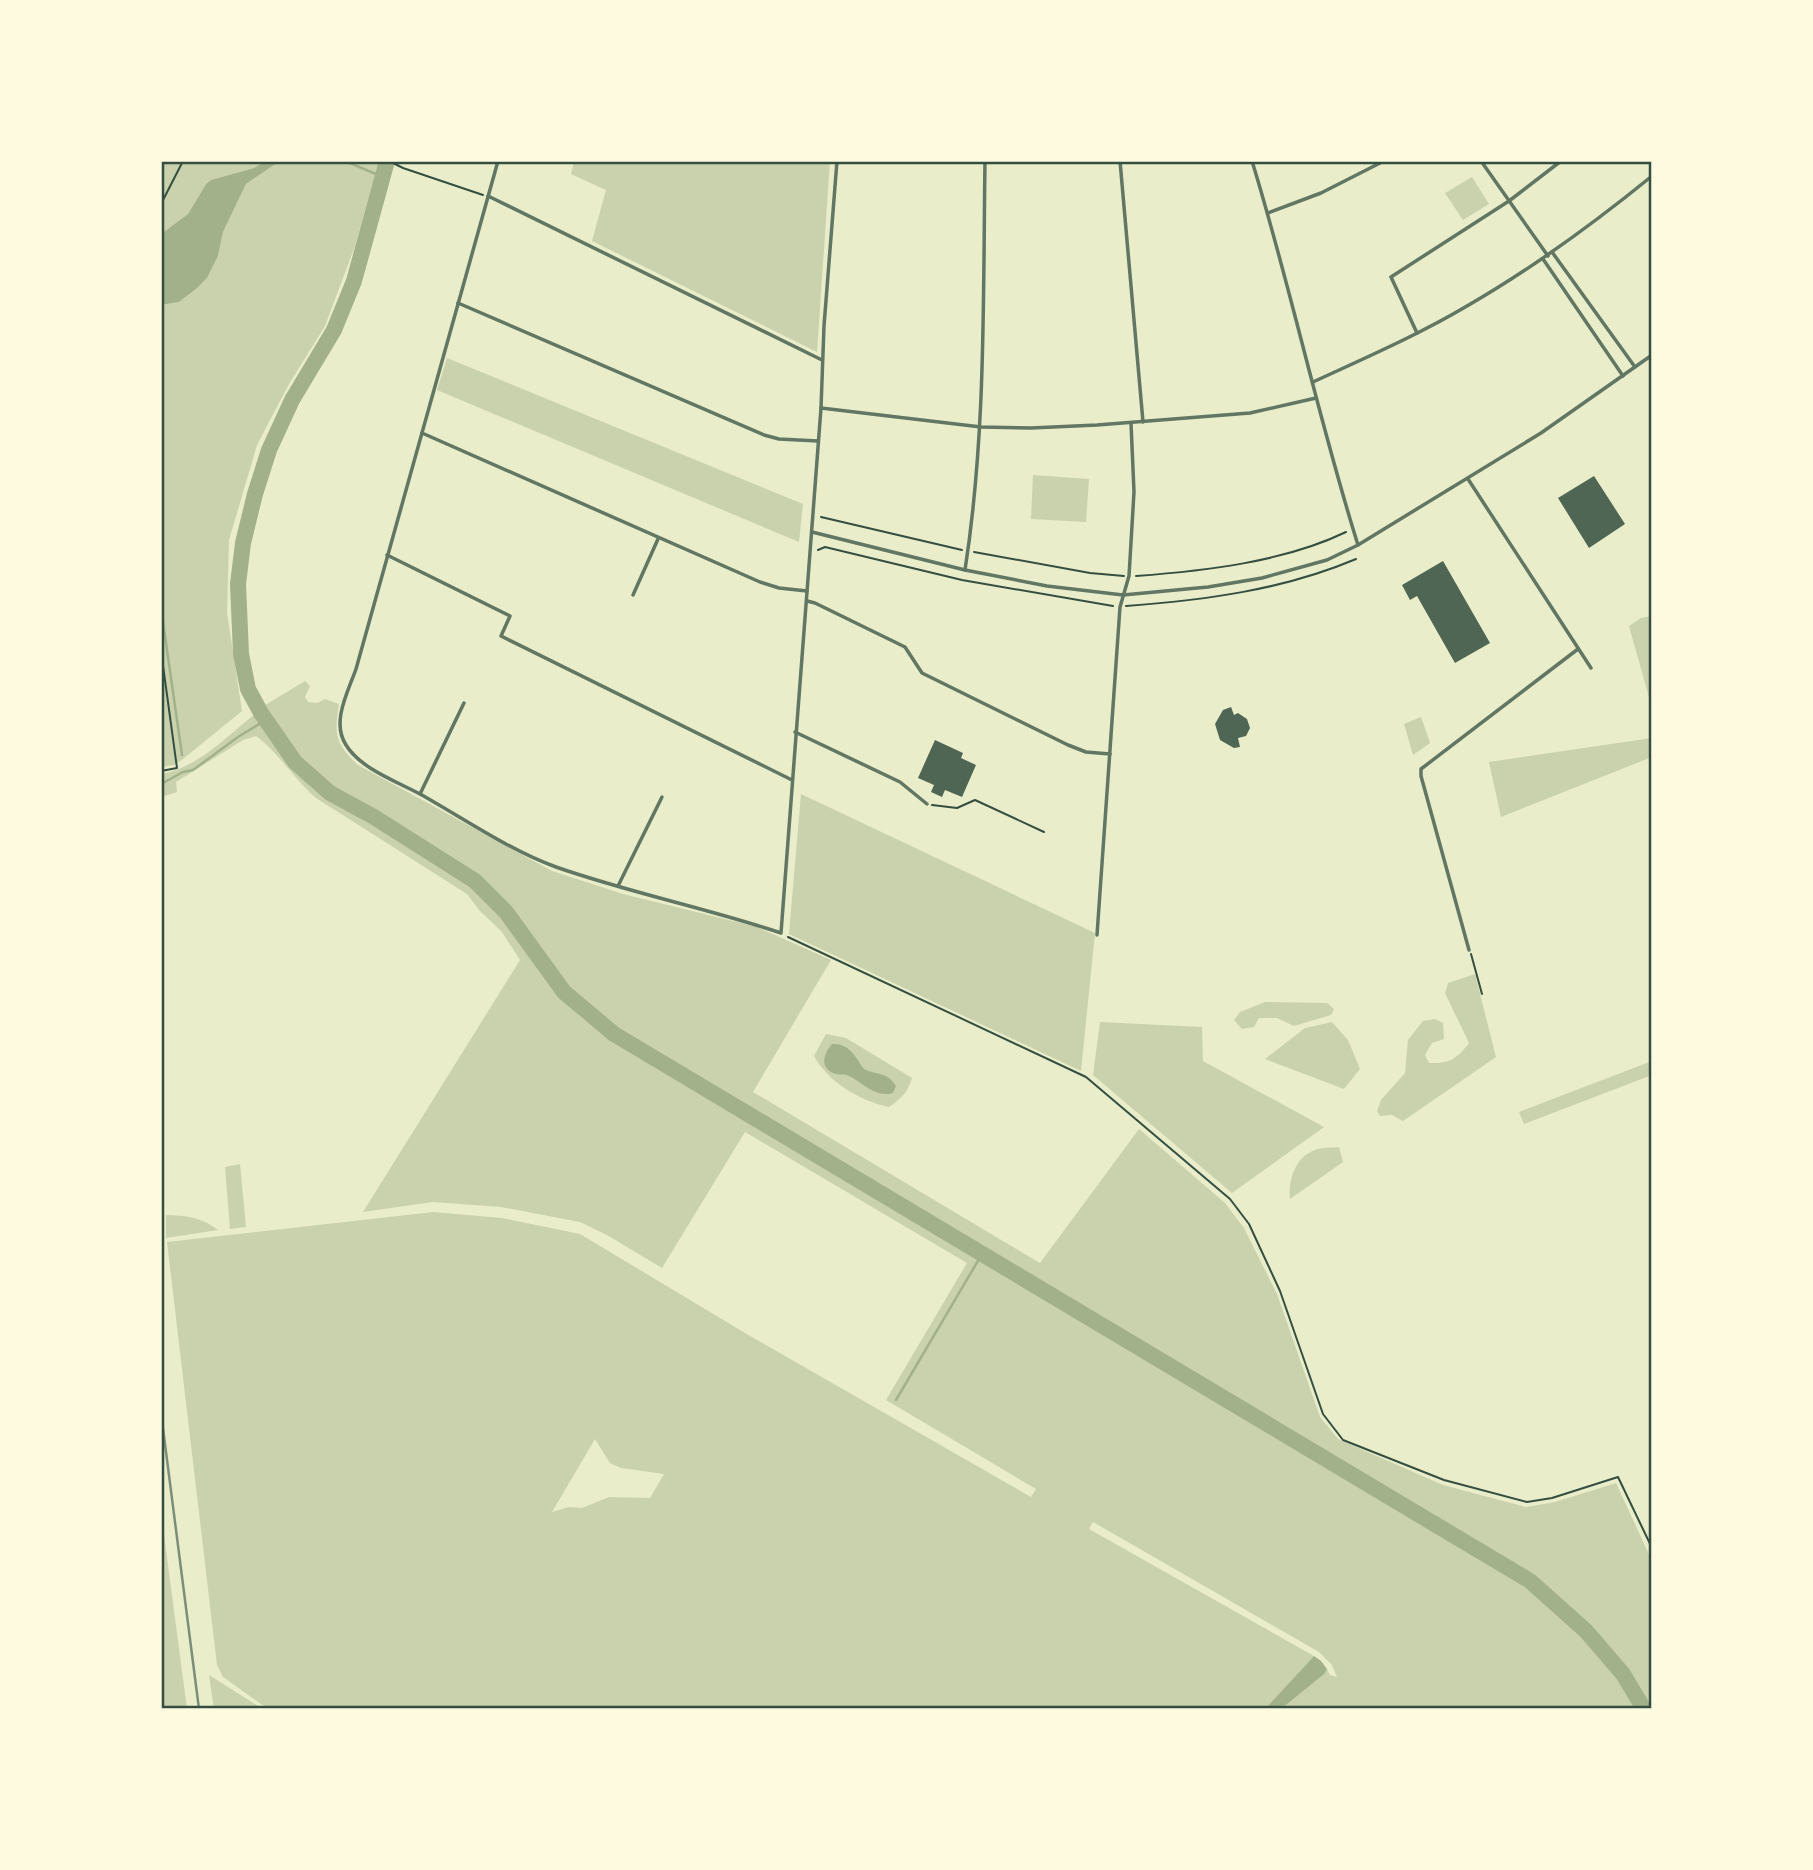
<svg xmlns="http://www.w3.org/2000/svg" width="1813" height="1870" font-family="Helvetica,sans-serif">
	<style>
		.green { fill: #cad2ad; fill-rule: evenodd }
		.water { fill: #a3b18a }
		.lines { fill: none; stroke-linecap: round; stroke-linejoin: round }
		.stream { stroke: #a3b18a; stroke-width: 2.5 }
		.river { stroke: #a3b18a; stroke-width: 16 }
		.building { fill: #4f6655 }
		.path { stroke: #344e41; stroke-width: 2 }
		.minor { stroke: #617663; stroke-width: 3.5 }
		.rail { stroke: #7c8e77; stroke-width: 2.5 }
		.neatline { fill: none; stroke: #344e41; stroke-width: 2.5 }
	</style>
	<rect width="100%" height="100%" fill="#e9edc9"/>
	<g class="green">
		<polygon points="161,161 265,161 254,168 211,180 206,184 188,214 161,234"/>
		<polygon points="280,161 379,161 355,246 325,326 289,384 257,445 229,540 227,613 242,711 183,759 174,765 161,767 161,305 179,302 196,289 207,278 218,256 223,232 246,184"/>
		<polygon points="574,161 830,161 817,352 592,241 606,190 571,174"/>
		<polygon points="1472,177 1489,204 1463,220 1445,193"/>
		<polygon points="447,358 803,504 799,542 437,390"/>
		<polygon points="1033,475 1089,479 1086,522 1031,519"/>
		<polygon points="1652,616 1652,708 1629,626 1641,618"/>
		<path d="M305 681 310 686 305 697 308 702 317 703 325 699 339 704C334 734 335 743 358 765L552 871 623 894 757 927 831 960 753 1092 1040 1263 1139 1129 1225 1203 1244 1228 1277 1294 1320 1417 1338 1439 1443 1485 1526 1507 1555 1502 1616 1483 1652 1561V1709H1649C1615 1651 1583 1619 1531 1576L744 1106 610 1023 563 982 507 908 488 887 463 866 415 834 326 783 295 752 262 707Z"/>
		<path d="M255 714 292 763 327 794 472 884 501 913 531 957 561 994 613 1038 1530 1585C1576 1625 1609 1656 1641 1709H1281L1327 1669 1330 1675 1337 1677 1332 1665 1319 1652 1093 1522 1089 1529 1314 1656 1265 1709H268L223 1677 217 1665 167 1242 433 1212 502 1218 580 1234 745 1333 1031 1497 1036 1489 886 1400 967 1263 745 1132 662 1268 607 1235 580 1222 501 1207 433 1202 363 1212 520 960 502 932 479 910 467 894 316 798C294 779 279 753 256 736L243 740 176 782 177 792 161 797V774C198 768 227 736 255 714ZM595 1439 610 1463 621 1468 664 1474 650 1498 609 1497 582 1508 569 1507 552 1512Z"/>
		<polygon points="1421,717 1430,743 1413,755 1404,724"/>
		<polygon points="1652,738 1652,757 1501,817 1489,762"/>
		<polygon points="801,794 1095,933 1081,1071 789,934"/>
		<path d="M1475 974 1496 1057 1403 1121 1392 1115 1380 1116 1377 1111 1381 1100 1405 1073 1408 1040 1423 1021 1435 1019 1443 1023 1444 1039 1432 1043 1425 1055 1429 1063C1449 1064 1457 1059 1469 1043L1445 993 1448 983Z"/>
		<polygon points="1265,1002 1327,1003 1334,1009 1331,1015 1294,1026 1277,1018 1259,1018 1254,1027 1242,1029 1234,1020 1240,1012"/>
		<polygon points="1100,1022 1202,1027 1203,1061 1324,1127 1232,1193 1093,1075"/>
		<polygon points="1332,1022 1348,1040 1360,1069 1344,1089 1265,1059 1305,1028"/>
		<path d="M826 1034 846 1038 912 1078C908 1092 901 1099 889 1107 860 1101 828 1082 814 1056Z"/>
		<polygon points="1652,1061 1652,1075 1524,1124 1519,1112"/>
		<path d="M1339 1147 1343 1162 1290 1199C1288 1181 1295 1157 1315 1150 1322 1147 1331 1148 1339 1147Z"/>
		<polygon points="240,1164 246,1227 230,1229 225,1167"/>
		<path d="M166 1215C185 1215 203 1218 218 1230L166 1238Z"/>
		<polygon points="161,1512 187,1709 161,1709"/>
		<polygon points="209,1675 258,1706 261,1709 214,1709"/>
	</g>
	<g class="water">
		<polygon points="265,161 280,161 246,184 223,232 218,256 207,278 196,289 179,302 161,305 161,234 188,214 206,184 211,180 254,168"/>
		<path d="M832 1044C849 1043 855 1056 864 1069 876 1075 888 1072 896 1086L893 1093C874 1098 863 1082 847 1075 844 1074 840 1075 836 1074 819 1069 823 1054 832 1044Z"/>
		<polygon points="1314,1656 1321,1661 1327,1669 1324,1674 1281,1709 1265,1709"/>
	</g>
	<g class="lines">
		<g class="stream">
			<polyline points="345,161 383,177"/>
			<polyline points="161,608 182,755"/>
			<polyline points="161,784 183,772 193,770 238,737 266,720"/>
			<polyline points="896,1400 982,1254"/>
		</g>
		<polyline class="river" points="387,161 354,281 334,330 292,400 269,450 255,494 243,543 238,584 241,654 248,689 261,713 295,762 330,793 374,817 475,881 506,912 564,992 614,1034 1530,1581 1586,1631 1623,1674 1644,1709"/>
	</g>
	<g class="building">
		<polygon points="1594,476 1625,524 1589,548 1558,498"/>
		<polygon points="1443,561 1490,643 1455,663 1417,596 1410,600 1402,585"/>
		<polygon points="1231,707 1234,715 1238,713 1247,719 1250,728 1246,736 1238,738 1240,747 1234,748 1220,740 1215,724 1223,710"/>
		<polygon points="935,740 963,753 961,758 976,765 962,797 945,790 942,797 931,792 934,785 918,778"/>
	</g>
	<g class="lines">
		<g class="path">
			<polyline points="389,161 403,168 483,195"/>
			<polyline points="161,204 183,161"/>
			<polyline points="821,517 962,550"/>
			<polyline points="818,550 825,547 962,580 1113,606"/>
			<polyline points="974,552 1090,573 1124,576"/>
			<path d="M1136 576C1204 571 1284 562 1346 532"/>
			<path d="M1126 606C1205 600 1283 590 1356 559"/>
			<polyline points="161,651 177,768 161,771"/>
			<polyline points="932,805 957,808 975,800 1044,832"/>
			<polyline points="788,937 1086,1077 1230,1199 1249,1224 1280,1291 1323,1414 1343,1440 1444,1480 1527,1502 1552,1498 1618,1477 1652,1548"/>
			<polyline points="1471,954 1482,994"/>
		</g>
		<g class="minor">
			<path d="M498 161 356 669C348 692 331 722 346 745 361 769 396 781 420 794 463 818 511 851 556 867 630 893 707 908 781 933L821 408 824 326 837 161"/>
			<polyline points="1120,161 1143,422"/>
			<path d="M1252 161C1291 288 1318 418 1358 545"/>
			<polyline points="1481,161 1548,256"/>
			<polyline points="488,196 822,360"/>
			<polyline points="1268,213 1321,193 1384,161"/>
			<polyline points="1552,252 1635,367"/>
			<polyline points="1543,259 1623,376"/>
			<polyline points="458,303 764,435 779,439 818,441"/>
			<polyline points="1417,333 1391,277 1509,201 1561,161"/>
			<path d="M1313 382C1365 358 1418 335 1467 306 1533 268 1593 224 1652 176"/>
			<polyline points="821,408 981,427 1031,428 1097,425 1250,413 1316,398"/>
			<polyline points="422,433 760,582 779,588 807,591"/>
			<polyline points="1468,479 1591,668"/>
			<polyline points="812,532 965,570 1047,586 1123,595 1208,587 1262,578 1327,560 1358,545 1541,433 1652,355"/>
			<polyline points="387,555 510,616 501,636 792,780"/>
			<path d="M965 570C986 435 983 298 985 161"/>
			<polyline points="633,595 658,539"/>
			<polyline points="807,601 815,603 905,647 922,673 1068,745 1086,752 1110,754"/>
			<polyline points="795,732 900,782 927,804"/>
			<polyline points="420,794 464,703"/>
			<polyline points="618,886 662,797"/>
			<polyline points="1097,935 1120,607 1129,576 1134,492 1131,423"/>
			<polyline points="1469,950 1421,776 1421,769 1578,649"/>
		</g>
		<polyline class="rail" points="161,1413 199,1709"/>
	</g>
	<rect width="1813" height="1870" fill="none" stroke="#fefae0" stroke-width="326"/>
	<rect x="163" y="163" width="1487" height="1544" class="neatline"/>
</svg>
